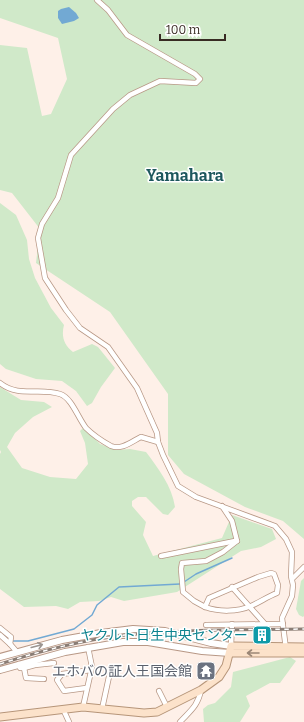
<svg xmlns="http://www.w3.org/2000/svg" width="304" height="722" font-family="Bitter,'Noto Sans JP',serif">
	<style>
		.green { fill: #d0e9c9 }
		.water { fill: #72a9d3 }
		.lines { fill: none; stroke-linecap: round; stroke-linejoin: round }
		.stream { stroke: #72a9d3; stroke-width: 1.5 }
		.minor-casing { stroke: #b89886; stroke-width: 6 }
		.tertiary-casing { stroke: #b89886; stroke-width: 8 }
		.primary-casing { stroke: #b69579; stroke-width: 9 }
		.minor { stroke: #fff; stroke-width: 4.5 }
		.tertiary { stroke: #fff; stroke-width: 6 }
		.primary { stroke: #fce2ca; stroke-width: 7 }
		.rail-casing { stroke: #8a7d75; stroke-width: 3 }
		.rail { stroke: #fff; stroke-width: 1.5; stroke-dasharray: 4.5; stroke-linecap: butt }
		.oneway { stroke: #9c9591 }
		.oneway2 { stroke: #9a8676 }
		.labels { text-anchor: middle; stroke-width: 3; stroke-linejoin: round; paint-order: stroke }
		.culture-label { font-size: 14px; fill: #0d838f; stroke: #fff; text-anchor: end }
		.worship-label { font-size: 14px; fill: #5b616d; stroke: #fff; text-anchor: end }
		.quarter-label { font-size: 16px; font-weight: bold; fill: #1d575d; stroke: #fff }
	</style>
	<rect width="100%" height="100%" fill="#fef0e8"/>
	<g class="green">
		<polygon points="0,0 304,0 304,539 283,521 245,507 184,474 168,455 168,394 110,312 36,263 40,229 12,193 0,190 0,45 27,48 42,116 51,114 67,79 58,38 0,18"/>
		<path d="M0 203 16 215 27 240 29 259 35 278 51 308 64 325C61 336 64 345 73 352L92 344 98 347 115 368 101 387 92 403 87 406 76 391 62 381 36 379 6 369 0 364Z"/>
		<path d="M0 387 21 400 44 402 52 407 33 417 15 433 7 447 22 468 50 477 76 479 88 464 85 443 80 431 84 427 100 444 116 450 130 449 146 452C158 468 172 486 175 507L168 515 163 514 146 497H138L132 501V506L146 522 143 535 153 556 222 538 232 515 272 529 276 539 261 547 241 551 177 592 124 601 111 597 99 601 80 602 68 609 56 606 24 607 0 589V454L1 452 0 450Z"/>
		<polygon points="304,578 304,616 303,617 299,615 296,609 301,581"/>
		<polygon points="290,657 296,661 280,683 270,683 246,696 250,706 240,722 204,722 203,709 208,705 215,703 231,687 233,672"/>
	</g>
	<polygon class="water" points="69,7 76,13 79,18 74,21 62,24 58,18 58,11 61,9"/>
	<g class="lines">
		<g class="stream">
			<polyline points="184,582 196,574 232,558"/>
			<polyline points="0,631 10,641 28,641 74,629 92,615 97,605 119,587 180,584"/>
		</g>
		<defs>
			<g id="minor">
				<polyline points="97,0 108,10 127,35 195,74 200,79 196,83 160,81 130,95 113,109 71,155 58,198 42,224 38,238 45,278 66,310 80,328 108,347 137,388 157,433 158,442 163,455 178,486 196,497 275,526 286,539 292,552 291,576 293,585 292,596 282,618 286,649"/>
				<path d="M0 383C19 398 39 387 60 394 72 398 78 418 86 428 93 435 102 441 111 446 122 450 131 442 141 437L158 442"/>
				<polyline points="222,506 232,521 237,541"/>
				<polyline points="161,556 235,541"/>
				<path d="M271 573 274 574 278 585 277 593C267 597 260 602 251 606 237 612 219 612 205 607L209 598 258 577Z"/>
				<polyline points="292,579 304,567"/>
				<polyline points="232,587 265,624"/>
				<polyline points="205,607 194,601 183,592 181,569 182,563 206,561 223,552 237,541"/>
				<polyline points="206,625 283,624"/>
				<polyline points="0,628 11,637 10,644"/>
				<polyline points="0,635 10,644 17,652"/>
				<polyline points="231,646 232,624"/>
				<polyline points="19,664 20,668 24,668 35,665 54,663"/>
				<polyline points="24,668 26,678 44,679"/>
				<polyline points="86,688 64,691 57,680 62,674 91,670"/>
				<polyline points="159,691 167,707"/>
				<polyline points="83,707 92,667 88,647"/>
				<polyline points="63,709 69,722"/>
				<polyline points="102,709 110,672"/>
				<path d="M180 722C190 711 198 706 201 690"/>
			</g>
			<g id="tertiary">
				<polyline points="0,657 62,640 101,633 133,629 165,631 211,643 231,646"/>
				<polyline points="0,670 65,652 123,642 148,642 202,651 230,653"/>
			</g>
			<g id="primary">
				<polyline points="230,653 304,653"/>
				<polyline points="0,717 83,707 144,713 157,712 201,690 219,677 226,666 231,646 304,647"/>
			</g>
		</defs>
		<use href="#minor" class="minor-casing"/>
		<use href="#tertiary" class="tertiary-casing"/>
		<use href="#primary" class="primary-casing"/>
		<use href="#minor" class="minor"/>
		<use href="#tertiary" class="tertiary"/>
		<use href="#primary" class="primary"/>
		<defs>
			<path id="rail" d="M0 664C40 651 83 640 125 635 184 629 244 630 304 629"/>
		</defs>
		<use href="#rail" class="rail-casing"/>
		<use href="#rail" class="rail"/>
	</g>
	<defs><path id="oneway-shaft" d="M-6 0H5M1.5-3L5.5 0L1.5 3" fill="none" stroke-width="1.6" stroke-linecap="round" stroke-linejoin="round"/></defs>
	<use class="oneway" href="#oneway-shaft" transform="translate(37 646) rotate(-15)"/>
	<use class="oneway2" href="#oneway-shaft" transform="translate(253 653) rotate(-180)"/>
	<defs>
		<symbol id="building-square" viewBox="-11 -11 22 22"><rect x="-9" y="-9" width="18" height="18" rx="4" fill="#0f9aa8" stroke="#fff"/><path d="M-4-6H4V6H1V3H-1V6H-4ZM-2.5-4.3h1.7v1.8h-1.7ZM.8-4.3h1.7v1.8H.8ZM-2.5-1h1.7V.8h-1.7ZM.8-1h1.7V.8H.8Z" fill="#fff"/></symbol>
		<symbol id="temple-square" viewBox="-11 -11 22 22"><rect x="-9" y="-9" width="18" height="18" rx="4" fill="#6b7280" stroke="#fff"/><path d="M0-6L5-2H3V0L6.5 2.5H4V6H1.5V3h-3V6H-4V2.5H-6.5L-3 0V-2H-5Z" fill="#fff"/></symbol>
	</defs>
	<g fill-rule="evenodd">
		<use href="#building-square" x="251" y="624" width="22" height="22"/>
		<use href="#temple-square" x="195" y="660" width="22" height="22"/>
	</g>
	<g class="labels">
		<g class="culture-label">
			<text x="248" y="640">ヤクルト日生中央センター</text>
		</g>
		<g class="worship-label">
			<text x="192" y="676">エホバの証人王国会館</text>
		</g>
		<g class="quarter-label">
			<text x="185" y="181">Yamahara</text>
		</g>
	</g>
	<path d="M160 34v6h65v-6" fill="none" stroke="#382b23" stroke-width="2"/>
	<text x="166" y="34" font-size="12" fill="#382b23" stroke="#ffffff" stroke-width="3" paint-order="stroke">100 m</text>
</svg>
